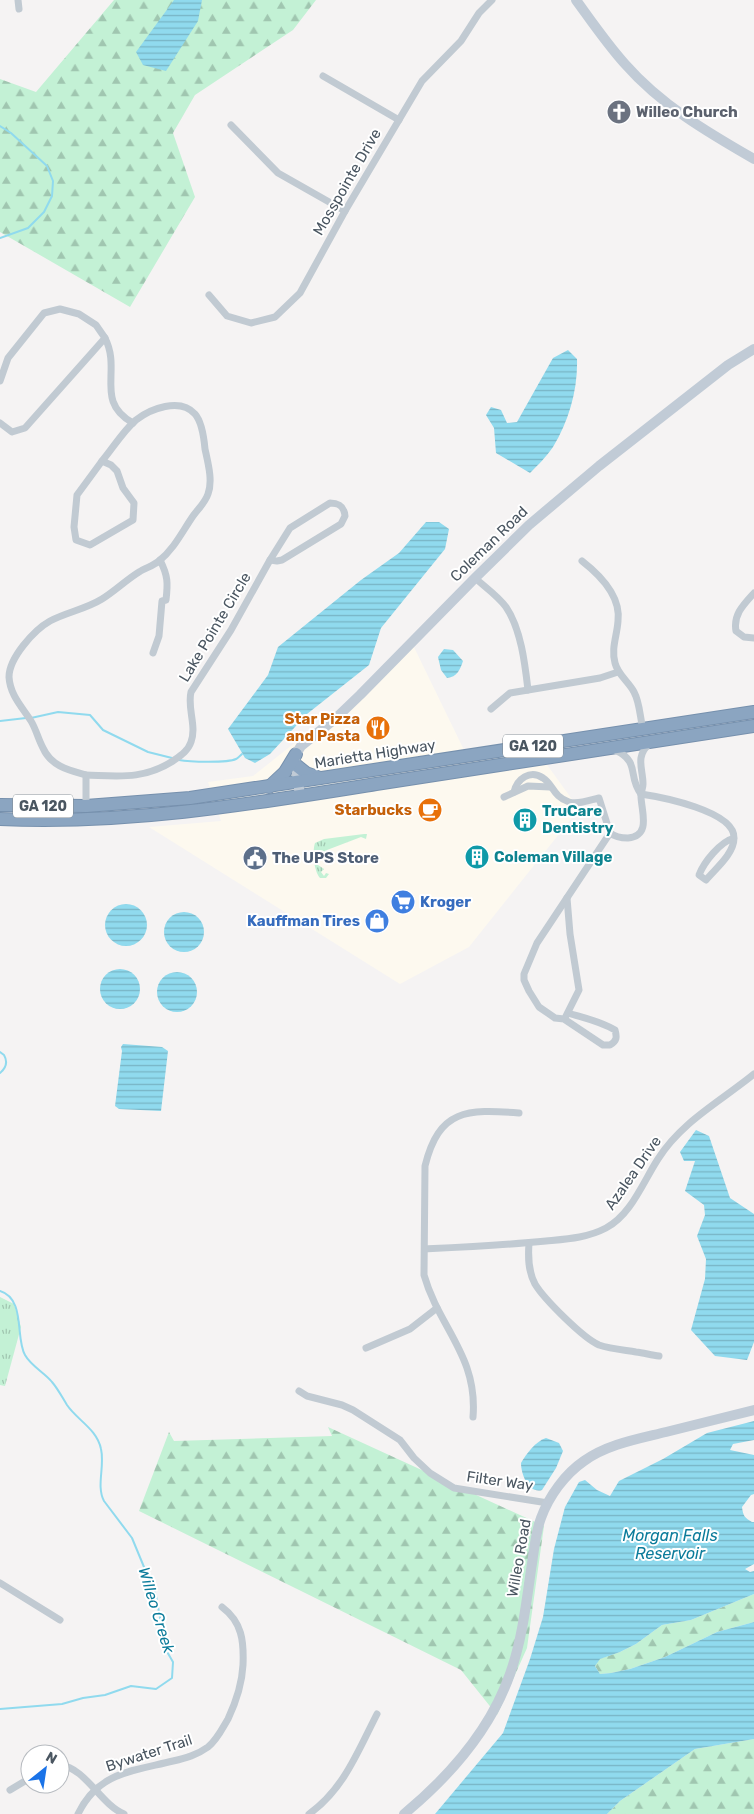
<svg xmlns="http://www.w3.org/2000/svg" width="754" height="1814" font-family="Rubik,sans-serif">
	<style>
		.commercial { fill: #fdf9ef }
		.grass { fill: url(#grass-tufts) }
		.forest { fill: url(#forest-firs) }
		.water { fill: url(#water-rules) }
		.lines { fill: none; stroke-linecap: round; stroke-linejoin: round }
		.stream { stroke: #90daee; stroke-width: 2 }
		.highway-casing { stroke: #7690ad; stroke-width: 14 }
		.street { stroke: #c1cad2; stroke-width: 7 }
		.secondary { stroke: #c1cbd6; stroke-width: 10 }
		.highway { stroke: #8ba5c1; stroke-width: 12 }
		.labels { text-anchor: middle; stroke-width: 4; stroke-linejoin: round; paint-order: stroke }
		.shield { fill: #fff; stroke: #808990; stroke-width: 1 }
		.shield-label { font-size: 14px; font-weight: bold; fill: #4a5661 }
		.worship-label { font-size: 15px; font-weight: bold; fill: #5b616d; stroke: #fff; text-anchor: start }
		.street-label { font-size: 15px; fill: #4a5661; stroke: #fff }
		.food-label { font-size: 15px; font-weight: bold; fill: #c56008; stroke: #fff; text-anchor: end }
		.culture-label { font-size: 15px; font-weight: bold; fill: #0d838f; stroke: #fff; text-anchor: start }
		.service-label { font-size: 15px; font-weight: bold; fill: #4e5e75; stroke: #fff; text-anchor: start }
		.shop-label { font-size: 15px; font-weight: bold; fill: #366cbe; stroke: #fff; text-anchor: start }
		.water-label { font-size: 16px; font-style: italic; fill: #0c7c9b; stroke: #fff }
	</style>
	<defs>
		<pattern id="grass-tufts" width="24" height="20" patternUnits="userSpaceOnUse" patternTransform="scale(1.25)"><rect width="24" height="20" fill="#c3f1d5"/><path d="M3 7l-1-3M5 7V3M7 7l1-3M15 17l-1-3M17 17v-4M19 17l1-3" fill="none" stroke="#a0c6b0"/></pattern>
		<pattern id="forest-firs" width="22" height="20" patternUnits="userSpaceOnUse" patternTransform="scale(1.25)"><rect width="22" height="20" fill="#c3f1d5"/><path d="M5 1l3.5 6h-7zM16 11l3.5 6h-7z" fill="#a0c6b0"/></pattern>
		<pattern id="water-rules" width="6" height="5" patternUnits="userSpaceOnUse" patternTransform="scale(1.25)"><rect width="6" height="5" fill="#90daee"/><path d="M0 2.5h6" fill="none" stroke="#78b4c4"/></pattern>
	</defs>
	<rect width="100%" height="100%" fill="#f5f3f3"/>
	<polygon class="commercial" points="411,641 465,752 532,744 579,809 469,947 400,984 149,827 221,821 208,782 253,776 292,745 345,710"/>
	<g class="grass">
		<path d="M364 834H367L366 839 361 837 327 850 326 856 321 854 318 865 324 869 321 872 324 876 326 873 329 874 326 878H320C314 871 312 852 315 843L324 839Z"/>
		<polygon points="0,1297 14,1304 21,1327 5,1386 0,1385"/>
	</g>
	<g class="forest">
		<polygon points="114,0 316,0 293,30 195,95 173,133 195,197 130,307 0,232 0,79 36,92"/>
		<polygon points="328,1427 544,1526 527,1648 497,1715 461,1670 139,1511 169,1432 174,1441 332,1436"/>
		<polygon points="754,1594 754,1622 717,1632 665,1657 630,1669 611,1673 600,1674 595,1666 599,1659 620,1652 636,1644 662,1625 691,1620"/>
		<polygon points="754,1739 754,1814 607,1814 620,1801 695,1749"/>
	</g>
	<g class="water">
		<polygon points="174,0 202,0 198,21 166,71 143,65 136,52"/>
		<path d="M568 350 577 359C578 389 569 421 553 447 547 456 538 465 530 473L496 453 494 428 486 415 491 407 501 410 507 423 517 422 553 358Z"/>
		<polygon points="426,522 439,522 449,529 445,549 381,628 369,665 307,714 270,754 255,763 245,758 228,729 268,675 278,647 361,580 399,553"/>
		<path d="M444 649 453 650 463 661C460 670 457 677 447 678L441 670 438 657Z"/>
		<circle cx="126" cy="925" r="21"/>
		<circle cx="184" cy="932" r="20"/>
		<circle cx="120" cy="989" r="20"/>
		<circle cx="177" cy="992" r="20"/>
		<polygon points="123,1044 162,1047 168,1051 161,1111 119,1109 115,1106 122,1051 121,1047"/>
		<polygon points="696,1130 709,1136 730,1198 754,1214 754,1342 747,1360 715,1356 691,1330 705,1279 706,1259 697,1236 705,1215 704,1205 685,1191 695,1161 684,1161 680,1152"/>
		<path d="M754 1421V1440L733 1444 730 1450 754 1455V1494L751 1495 742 1507C743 1516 745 1518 752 1522H754V1564L745 1569 750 1572 754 1571V1594L691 1620 662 1625 636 1644 620 1652 600 1659 595 1666 600 1674 611 1673 630 1669 665 1657 717 1632 754 1622V1739L695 1749 620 1801 607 1814H435L503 1733 530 1659 543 1617 554 1549 565 1507 579 1482 585 1480 597 1490 610 1496 619 1481 663 1459 707 1433Z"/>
		<path d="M546 1438 559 1443 563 1451 556 1468 542 1490C529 1494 521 1475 521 1463 526 1454 536 1441 546 1438Z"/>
	</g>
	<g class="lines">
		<g class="stream">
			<polyline points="0,126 11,133 47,166 53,181 52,196 44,212 28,228 0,238"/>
			<polyline points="31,718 58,712 90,715 103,730 148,752 172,758"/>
			<polyline points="0,721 26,718"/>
			<path d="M179 760C189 762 228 763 236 759 238 758 240 756 242 754"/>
			<path d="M0 1052 4 1055C8 1062 6 1068 0 1073"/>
			<path d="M0 1291C26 1299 15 1338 25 1355 31 1366 45 1373 52 1382 58 1389 62 1397 67 1405 77 1420 97 1429 101 1449 105 1466 96 1486 104 1501L132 1538 156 1596 166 1650 173 1662 172 1678 156 1689 131 1686 105 1695 83 1698 62 1704 0 1709"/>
		</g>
		<defs>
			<g id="highway">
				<polyline points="296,765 306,773 320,778"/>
				<polyline points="269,787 285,772 296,754"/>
				<polyline points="0,805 86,806 190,798 754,712"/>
				<path d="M0 819C126 825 252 804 376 784 502 765 628 746 754 726"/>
			</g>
		</defs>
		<use href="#highway" class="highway-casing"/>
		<g class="street">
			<polyline points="18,0 19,9"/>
			<polyline points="323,76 399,120"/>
			<polyline points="231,125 278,173 345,211"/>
			<polyline points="209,295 227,316 251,323 275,317 300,293 345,211 422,81 461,41 479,13 492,0"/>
			<path d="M105 338C122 371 94 401 133 423"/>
			<polyline points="0,381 8,358 44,313 60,309 79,314 96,325 105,338 25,428 12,432 0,423"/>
			<polygon points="102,461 111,465 117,471 123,488 134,503 133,520 90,545 76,540 74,527 77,495"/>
			<path d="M330 503C339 503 344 506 345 516L341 524 282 560 277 561 270 560 290 528Z"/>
			<path d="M582 561C600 575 621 596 618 621 617 636 611 648 615 663 618 675 628 681 634 692 640 703 640 718 643 729"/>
			<path d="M475 578C485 587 498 596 506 607 521 629 525 664 528 690"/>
			<path d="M754 593C743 605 733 615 736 631L744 637 754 638"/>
			<path d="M153 653 159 636 162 601 166 600C168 583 168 576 160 560"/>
			<polyline points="491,709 510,693 600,678 618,672"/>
			<path d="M615 750C641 762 627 776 641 794"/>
			<path d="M86 775C119 776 143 780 173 761 180 756 188 751 191 742 197 726 187 708 191 692L231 630 270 560"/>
			<path d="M514 792C517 779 530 769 543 778 553 784 553 797 569 802 578 805 590 800 599 798L610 833C615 837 621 838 628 838 652 836 641 810 641 796 641 792 643 788 643 784 643 769 635 757 649 744"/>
			<path d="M641 794C661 797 735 811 734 838 734 854 715 869 706 880L699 875C704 862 720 842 734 838"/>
			<polyline points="504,797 528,786 550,787"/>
			<path d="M86 808V775C68 770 51 766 43 748 38 739 36 729 31 721 22 707 10 695 9 677 9 658 34 630 50 621 67 612 86 609 102 599 115 591 126 580 139 572 145 568 153 566 159 561 174 549 182 532 193 516 198 509 205 503 208 494 213 481 208 463 205 449 204 438 202 422 195 414 180 397 150 409 136 420 123 431 113 448 102 461"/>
			<path d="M568 1013C584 1018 600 1021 615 1030 617 1037 617 1041 610 1045H603L564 1019 555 1018 539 1007 529 991 524 980V974L537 943 610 833"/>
			<polyline points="566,1016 579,990 570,934 567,898"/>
			<path d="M529 1243C528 1257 528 1271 535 1284 544 1299 583 1338 599 1345 611 1349 624 1350 636 1352 644 1353 651 1355 659 1356"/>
			<path d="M425 1249C465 1247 506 1245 546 1241 567 1239 587 1238 606 1228 631 1215 643 1182 658 1159 681 1122 721 1101 754 1074"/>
			<polyline points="366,1348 410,1329 437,1308"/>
			<polyline points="299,1391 307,1396 342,1405 353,1410 400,1440 414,1458 430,1473 454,1488 548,1503"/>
			<path d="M473 1417C478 1356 439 1328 424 1275L425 1166C439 1109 467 1109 519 1113"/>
			<polyline points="0,1583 60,1620"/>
			<path d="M60 1765C86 1768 100 1804 124 1814"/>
			<polyline points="10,1790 30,1778"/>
			<path d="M78 1814C98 1772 133 1771 173 1761 186 1758 197 1755 208 1747 217 1740 222 1729 228 1719 236 1702 242 1684 243 1665 244 1641 242 1622 222 1607"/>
			<path d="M309 1814C344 1789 358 1751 377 1714"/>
		</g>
		<g class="secondary">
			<path d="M576 0C592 22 607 44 625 64 661 105 707 132 754 159"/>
			<polyline points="300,796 295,759 296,754 301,746 336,718 360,695 475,578 529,525 599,466 728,365 754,349"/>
			<path d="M404 1814C450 1776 490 1731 510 1674 522 1640 526 1605 531 1570 534 1552 535 1534 541 1518 549 1496 565 1474 584 1461 608 1444 638 1439 666 1432 695 1425 725 1417 754 1410"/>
		</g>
		<use href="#highway" class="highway"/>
	</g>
	<defs>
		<symbol id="church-disc" viewBox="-11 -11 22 22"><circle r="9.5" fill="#6b7280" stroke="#fff"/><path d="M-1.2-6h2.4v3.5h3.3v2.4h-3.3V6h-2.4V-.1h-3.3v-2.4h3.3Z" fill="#fff"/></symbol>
		<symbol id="restaurant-disc" viewBox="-11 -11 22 22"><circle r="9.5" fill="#e8710a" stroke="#fff"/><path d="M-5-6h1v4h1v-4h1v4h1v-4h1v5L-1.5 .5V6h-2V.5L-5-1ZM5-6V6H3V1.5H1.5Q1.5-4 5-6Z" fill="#fff"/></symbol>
		<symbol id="cafe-disc" viewBox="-11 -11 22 22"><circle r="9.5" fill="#e8710a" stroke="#fff"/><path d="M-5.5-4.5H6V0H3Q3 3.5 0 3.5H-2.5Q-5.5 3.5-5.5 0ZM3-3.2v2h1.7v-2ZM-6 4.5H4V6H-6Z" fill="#fff"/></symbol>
		<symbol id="building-disc" viewBox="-11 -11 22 22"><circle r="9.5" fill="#0f9aa8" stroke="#fff"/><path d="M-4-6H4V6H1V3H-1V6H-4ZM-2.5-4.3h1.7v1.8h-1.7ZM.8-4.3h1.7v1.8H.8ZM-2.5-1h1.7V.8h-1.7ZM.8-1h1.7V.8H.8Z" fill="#fff"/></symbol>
		<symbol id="civic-disc" viewBox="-11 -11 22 22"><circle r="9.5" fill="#5c6f8a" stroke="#fff"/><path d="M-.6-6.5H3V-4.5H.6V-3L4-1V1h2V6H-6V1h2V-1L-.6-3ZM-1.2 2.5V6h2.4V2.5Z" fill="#fff"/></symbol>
		<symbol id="supermarket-disc" viewBox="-11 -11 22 22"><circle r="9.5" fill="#3f7fe0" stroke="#fff"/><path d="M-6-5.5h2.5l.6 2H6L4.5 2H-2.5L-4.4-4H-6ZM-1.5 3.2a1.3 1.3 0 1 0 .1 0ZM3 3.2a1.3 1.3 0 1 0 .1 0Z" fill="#fff"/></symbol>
		<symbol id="shop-disc" viewBox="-11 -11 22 22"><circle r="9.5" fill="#3f7fe0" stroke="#fff"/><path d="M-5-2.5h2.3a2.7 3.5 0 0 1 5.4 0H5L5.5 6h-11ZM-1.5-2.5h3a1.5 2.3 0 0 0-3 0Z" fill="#fff"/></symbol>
	</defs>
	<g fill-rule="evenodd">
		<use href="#church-disc" x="605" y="98" width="28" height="28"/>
		<use href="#restaurant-disc" x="364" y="714" width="28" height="28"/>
		<use href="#cafe-disc" x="416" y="796" width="28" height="28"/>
		<use href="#building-disc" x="511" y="806" width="28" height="28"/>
		<use href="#building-disc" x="463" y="843" width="28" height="28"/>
		<use href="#civic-disc" x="241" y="844" width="28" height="28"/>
		<use href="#supermarket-disc" x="389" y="888" width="28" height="28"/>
		<use href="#shop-disc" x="363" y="907" width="28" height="28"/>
	</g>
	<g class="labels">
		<g class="shield">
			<rect x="503" y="734.5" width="60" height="23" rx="4"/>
			<rect x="13" y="794.5" width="60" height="23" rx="4"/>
		</g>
		<g class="shield-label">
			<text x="533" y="751">GA 120</text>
			<text x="43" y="811">GA 120</text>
		</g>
		<g class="worship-label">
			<text x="636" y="117">Willeo Church</text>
		</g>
		<g class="street-label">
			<text transform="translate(347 182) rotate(-60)" y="5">Mosspointe Drive</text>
			<text transform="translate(489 544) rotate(-44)" y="5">Coleman Road</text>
			<text transform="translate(215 627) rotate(-59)" y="5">Lake Pointe Circle</text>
			<text transform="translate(375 754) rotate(-9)" y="5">Marietta Highway</text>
			<text transform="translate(633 1173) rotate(-55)" y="5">Azalea Drive</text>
			<text transform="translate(500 1481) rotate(8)" y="5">Filter Way</text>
			<text transform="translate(519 1558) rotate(-80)" y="5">Willeo Road</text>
			<text transform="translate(149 1753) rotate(-18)" y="5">Bywater Trail</text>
		</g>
		<g class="food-label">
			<text x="360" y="724">Star Pizza<tspan x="360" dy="17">and Pasta</tspan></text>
			<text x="412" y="815">Starbucks</text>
		</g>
		<g class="culture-label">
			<text x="542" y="816">TruCare<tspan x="542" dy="17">Dentistry</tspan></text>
			<text x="494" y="862">Coleman Village</text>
		</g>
		<g class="service-label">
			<text x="272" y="863">The UPS Store</text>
		</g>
		<g class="shop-label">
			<text x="420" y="907">Kroger</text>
			<text x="360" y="926" text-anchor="end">Kauffman Tires</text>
		</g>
		<g class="water-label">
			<text x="670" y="1541">Morgan Falls<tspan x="670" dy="18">Reservoir</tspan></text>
			<text transform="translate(157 1610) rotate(73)" y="6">Willeo Creek</text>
		</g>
	</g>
	<g transform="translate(45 1769) rotate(30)"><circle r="24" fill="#ffffff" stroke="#b7bbc0"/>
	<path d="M0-4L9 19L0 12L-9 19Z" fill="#1a73e8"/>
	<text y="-8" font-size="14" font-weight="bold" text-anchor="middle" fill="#4a5661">N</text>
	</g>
</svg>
